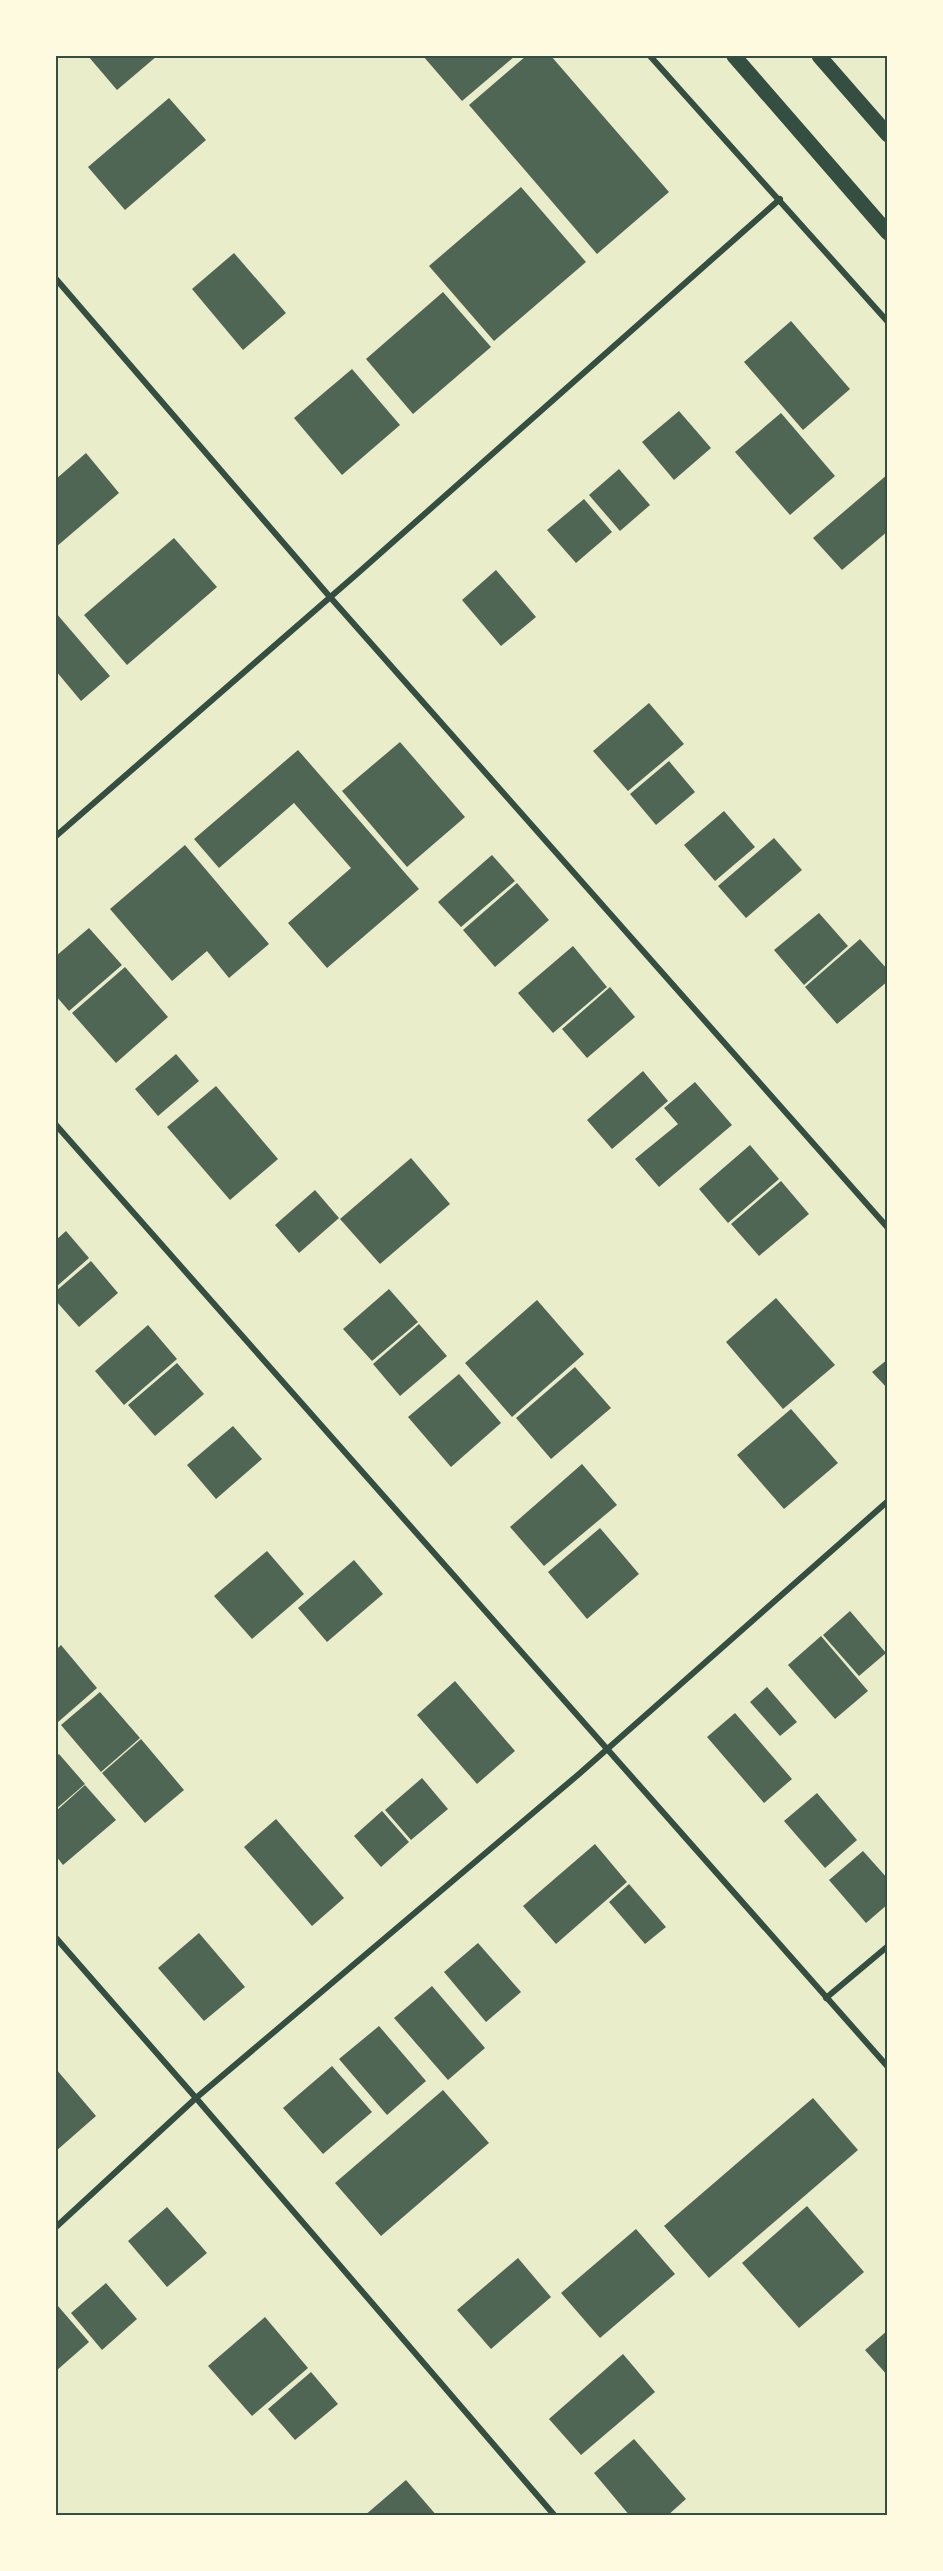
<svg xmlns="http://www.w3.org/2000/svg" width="943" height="2571" font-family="'Nunito Sans',sans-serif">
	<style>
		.building { fill: #4f6655 }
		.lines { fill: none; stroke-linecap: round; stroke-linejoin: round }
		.minor { stroke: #344e41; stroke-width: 6 }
		.primary { stroke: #344e41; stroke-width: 15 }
		.neatline { fill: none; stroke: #344e41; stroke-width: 2 }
	</style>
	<rect width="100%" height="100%" fill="#e9edc9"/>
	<g class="building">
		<polygon points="88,56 157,56 117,90"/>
		<polygon points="423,56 515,56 462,101"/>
		<polygon points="526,56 551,56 669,192 597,254 469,105"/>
		<polygon points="169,98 206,140 125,210 88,167"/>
		<polygon points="521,187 586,262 494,341 429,266"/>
		<polygon points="234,253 286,313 243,350 192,289"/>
		<polygon points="443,292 491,347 413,414 366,359"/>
		<polygon points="791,321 850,389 803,430 744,362"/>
		<polygon points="352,369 400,425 342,475 294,418"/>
		<polygon points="679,411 711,448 674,480 642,442"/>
		<polygon points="781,413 835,476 790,515 735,452"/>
		<polygon points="86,453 119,493 56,547 56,479"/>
		<polygon points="619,469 650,505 620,531 589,495"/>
		<polygon points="888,474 888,531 842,570 813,538"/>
		<polygon points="584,499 612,532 576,563 547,530"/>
		<polygon points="174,538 217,587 127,665 84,615"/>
		<polygon points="496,570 536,617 501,646 462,600"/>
		<polygon points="56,613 110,676 81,701 56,671"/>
		<polygon points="649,703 684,744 628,791 593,751"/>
		<polygon points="400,742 465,817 407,867 342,791"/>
		<polygon points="298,750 419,889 327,968 288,923 351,868 294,803 219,868 194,839"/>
		<polygon points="669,761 695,792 656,825 630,794"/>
		<polygon points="724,811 755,847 715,881 684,845"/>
		<polygon points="774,838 802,870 746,918 718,886"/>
		<polygon points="185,845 269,944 229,978 207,951 172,981 110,909"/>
		<polygon points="492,855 515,881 461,927 438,902"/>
		<polygon points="517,883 549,920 495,967 463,930"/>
		<polygon points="819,913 848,946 804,985 774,950"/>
		<polygon points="89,928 122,965 69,1011 56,996 56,956"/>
		<polygon points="860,939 888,970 888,981 837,1024 805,987"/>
		<polygon points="573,946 607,987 553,1033 518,993"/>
		<polygon points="125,967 168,1017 116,1063 72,1013"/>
		<polygon points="610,987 635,1017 587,1058 562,1029"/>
		<polygon points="176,1054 199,1081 158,1116 135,1089"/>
		<polygon points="643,1071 668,1101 612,1149 587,1120"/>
		<polygon points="695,1082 732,1125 659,1187 635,1159 678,1124 664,1108"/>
		<polygon points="216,1086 278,1159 230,1200 167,1127"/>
		<polygon points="750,1145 779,1179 728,1223 699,1189"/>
		<polygon points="411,1158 450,1204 380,1264 340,1219"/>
		<polygon points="781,1181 809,1214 759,1256 731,1224"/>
		<polygon points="315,1190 339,1218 299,1253 275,1225"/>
		<polygon points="66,1231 89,1258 56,1287 56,1240"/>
		<polygon points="91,1261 118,1293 79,1327 56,1301 56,1291"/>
		<polygon points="389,1289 418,1322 372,1361 343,1329"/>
		<polygon points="776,1298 835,1365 783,1409 726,1342"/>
		<polygon points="537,1300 584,1354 512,1417 465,1363"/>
		<polygon points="419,1324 447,1356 400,1396 373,1364"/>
		<polygon points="148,1325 177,1359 124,1405 95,1371"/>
		<polygon points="888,1359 888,1389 872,1372"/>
		<polygon points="177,1363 204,1394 155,1436 128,1405"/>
		<polygon points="575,1367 611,1408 551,1459 516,1418"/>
		<polygon points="459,1374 501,1423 451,1467 408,1417"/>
		<polygon points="791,1409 838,1463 784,1509 737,1455"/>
		<polygon points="233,1426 262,1459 216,1499 187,1465"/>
		<polygon points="582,1464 617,1505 544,1566 510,1527"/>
		<polygon points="600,1528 639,1574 587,1619 548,1572"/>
		<polygon points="267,1551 304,1594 252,1639 214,1596"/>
		<polygon points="354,1560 383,1594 327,1642 298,1608"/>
		<polygon points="850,1611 886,1653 859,1676 823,1635"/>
		<polygon points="821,1636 868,1691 835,1719 788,1665"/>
		<polygon points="61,1645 97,1688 57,1723 56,1650"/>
		<polygon points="455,1681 515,1751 477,1784 417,1715"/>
		<polygon points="767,1687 797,1722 780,1736 750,1702"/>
		<polygon points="100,1692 140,1738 101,1772 61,1725"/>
		<polygon points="735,1713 792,1779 764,1803 707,1737"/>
		<polygon points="141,1739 184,1790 145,1823 102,1773"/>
		<polygon points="59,1754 85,1784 56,1809 56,1757"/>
		<polygon points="422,1778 448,1809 411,1840 385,1810"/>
		<polygon points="85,1785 116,1820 63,1865 56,1856 56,1811"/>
		<polygon points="817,1793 857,1840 825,1868 784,1821"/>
		<polygon points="382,1811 409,1842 381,1867 354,1836"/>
		<polygon points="276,1819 344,1898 312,1926 244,1847"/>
		<polygon points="595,1844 627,1882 556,1944 523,1906"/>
		<polygon points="863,1851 888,1879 888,1904 866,1923 829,1880"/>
		<polygon points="629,1884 666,1927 645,1944 609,1902"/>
		<polygon points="199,1933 245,1987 204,2021 158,1968"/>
		<polygon points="478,1943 521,1992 486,2022 444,1972"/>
		<polygon points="432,1986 485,2048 448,2080 394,2018"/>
		<polygon points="379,2026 426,2081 387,2115 339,2059"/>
		<polygon points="332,2066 372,2112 323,2154 283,2108"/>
		<polygon points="56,2069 96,2116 56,2151"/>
		<polygon points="443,2090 489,2143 381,2236 335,2183"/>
		<polygon points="813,2098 858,2150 709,2278 664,2226"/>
		<polygon points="807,2206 864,2272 799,2328 742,2263"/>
		<polygon points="167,2207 207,2253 167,2287 128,2241"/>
		<polygon points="636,2229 675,2274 600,2338 561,2293"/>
		<polygon points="518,2258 551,2297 491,2349 457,2310"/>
		<polygon points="106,2283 137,2319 102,2350 71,2313"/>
		<polygon points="58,2306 89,2342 56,2371 56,2308"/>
		<polygon points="265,2317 308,2368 252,2416 208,2366"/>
		<polygon points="888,2330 888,2376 865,2350"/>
		<polygon points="623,2354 655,2392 581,2455 549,2419"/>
		<polygon points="311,2372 338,2404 295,2440 268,2409"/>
		<polygon points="634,2439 686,2499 667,2516 630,2516 594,2473"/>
		<polygon points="406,2480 437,2516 364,2516"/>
	</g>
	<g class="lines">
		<g class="minor">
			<polyline points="650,56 888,322"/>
			<polyline points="56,279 330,597 888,1228"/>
			<polyline points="56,836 358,573 780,199"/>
			<polyline points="56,1125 888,2067"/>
			<polyline points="56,1938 196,2098 555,2516"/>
			<polyline points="826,1998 888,1946"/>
			<polyline points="56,2227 196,2098 579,1774 888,1501"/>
		</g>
		<g class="primary">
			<polyline points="734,56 888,233"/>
			<polyline points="819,56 888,135"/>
		</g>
	</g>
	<rect width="943" height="2571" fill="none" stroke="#fefae0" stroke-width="114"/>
	<rect x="57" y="57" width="829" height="2457" class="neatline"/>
</svg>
